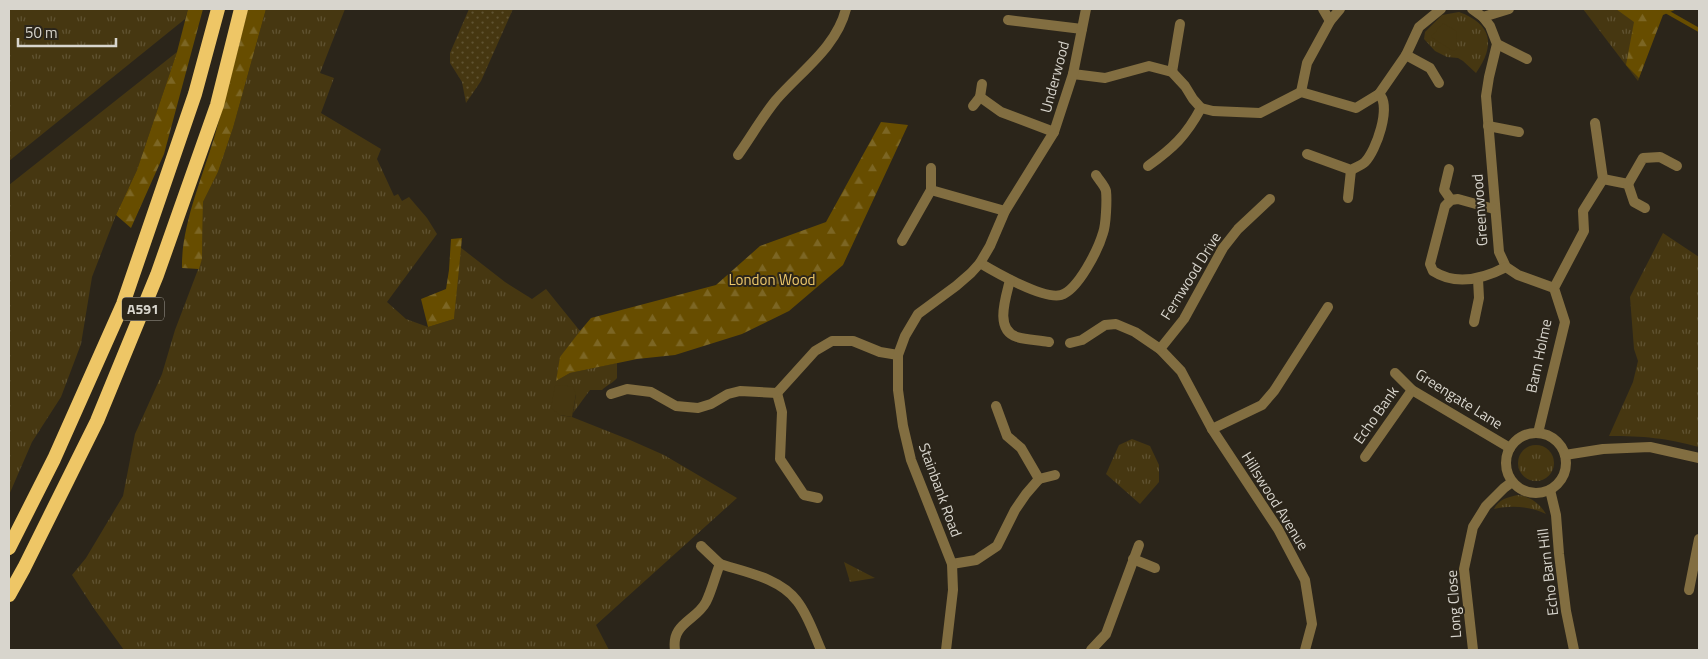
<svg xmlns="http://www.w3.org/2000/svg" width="1708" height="659" font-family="'Titillium Web',sans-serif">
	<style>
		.grass { fill: url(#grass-tufts) }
		.forest { fill: url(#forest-firs) }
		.park { fill: #463711 }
		.garden { fill: url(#garden-dots) }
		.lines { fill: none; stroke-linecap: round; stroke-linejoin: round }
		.stream { stroke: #674d00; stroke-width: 4 }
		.minor { stroke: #826e41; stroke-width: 10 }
		.trunk { stroke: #eec666; stroke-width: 14 }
		.labels { text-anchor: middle; stroke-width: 4; stroke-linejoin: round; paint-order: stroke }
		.shield { fill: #2b251a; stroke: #a4a097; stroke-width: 1 }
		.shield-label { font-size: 14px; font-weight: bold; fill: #d8d5cd }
		.street-label { font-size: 15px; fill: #d8d5cd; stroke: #2b251a }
		.park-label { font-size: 15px; fill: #efc86b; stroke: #2b251a }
	</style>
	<defs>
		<pattern id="grass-tufts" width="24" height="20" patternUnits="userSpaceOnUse" patternTransform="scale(1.25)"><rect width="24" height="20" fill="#463711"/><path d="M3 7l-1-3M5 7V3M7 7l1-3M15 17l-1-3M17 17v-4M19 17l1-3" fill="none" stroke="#605332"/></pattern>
		<pattern id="forest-firs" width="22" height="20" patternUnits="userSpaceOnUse" patternTransform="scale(1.25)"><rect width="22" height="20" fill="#674d00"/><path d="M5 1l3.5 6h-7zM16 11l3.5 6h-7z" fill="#7c6624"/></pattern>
		<pattern id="garden-dots" width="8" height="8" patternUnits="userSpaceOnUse" patternTransform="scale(1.25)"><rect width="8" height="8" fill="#463711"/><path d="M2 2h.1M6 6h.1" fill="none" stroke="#605332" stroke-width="1.8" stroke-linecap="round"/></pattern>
	</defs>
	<rect width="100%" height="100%" fill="#2b251a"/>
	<g class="grass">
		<polygon points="9,9 188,9 185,19 9,161"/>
		<path d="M266 9H345L320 73 334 78 321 113 381 149 377 159 394 196 398 194 402 201 409 197 427 218 437 234 387 302 406 319 428 327 454 319 460 247 505 282 532 299 546 289 580 331 561 357 556 381 570 373 617 363V378C613 383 607 385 602 390H590L573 413 576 394 560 415 572 417 630 440 664 455 737 498 596 625 609 650H124L95 610 72 575 86 558 123 496 135 434 162 374 175 330 202 259 203 202 218 172 233 128Z"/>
		<polygon points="1583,9 1663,9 1638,81"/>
		<path d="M1459 12C1492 24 1496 45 1476 73L1463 61 1458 58 1447 57 1435 51 1424 39 1425 32 1442 15Z"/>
		<polygon points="177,52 137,170 116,215 92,277 81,344 61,397 32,442 9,495 9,185"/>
		<path d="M1663 233 1699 257V447C1666 438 1644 436 1609 436L1633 382 1638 361 1634 349 1630 297Z"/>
		<polygon points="1132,439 1150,446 1159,465 1159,482 1140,504 1106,474 1119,445"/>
		<circle cx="1536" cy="463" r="18"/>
		<path d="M1518 495C1531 497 1539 503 1546 514 1529 506 1511 505 1494 509 1499 499 1508 497 1518 495Z"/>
		<polygon points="844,562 875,578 850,582"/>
	</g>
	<g class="forest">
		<polygon points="188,9 203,9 164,154 131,228 116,215 137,170 177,52"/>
		<path d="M248 9H266L233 128 218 172 203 202 202 259 199 269 182 268C181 227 202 178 214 138 227 95 237 52 248 9Z"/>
		<polygon points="1616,9 1677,9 1663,15 1639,78 1626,65 1634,22"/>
		<polygon points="881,122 908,125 843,265 789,311 742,334 675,355 637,359 570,373 556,381 560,357 580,331 591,318 716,285 760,246 826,222"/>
		<polygon points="462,238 454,319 428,327 421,299 446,289 449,270 451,239"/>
	</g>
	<g class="park">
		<polygon points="1443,23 1456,31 1457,49 1453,51 1431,37"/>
		<polygon points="562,385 573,387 576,394 572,417 560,415 551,408 555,386"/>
	</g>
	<polygon class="garden" points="469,9 513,9 481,81 466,103 462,82 450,63 450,53"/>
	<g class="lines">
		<polyline class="stream" points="1662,9 1699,30"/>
		<g class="minor">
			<polyline points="1323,9 1330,21"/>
			<polyline points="1472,9 1483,17 1490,26 1497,44 1489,77 1486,96 1499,252 1506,267 1518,275 1554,288"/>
			<polyline points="1483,17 1509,9"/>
			<polyline points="1008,20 1082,29"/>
			<polyline points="1497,44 1527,59"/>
			<polyline points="1406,55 1430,68 1439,83"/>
			<polyline points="1172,72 1180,24"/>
			<polyline points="1073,74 1105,78 1149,66 1172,72 1185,86 1193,99 1201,108 1213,111 1260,113 1301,92 1356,108 1379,94 1406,55 1419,27 1441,9"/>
			<polyline points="1301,92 1307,63 1330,21 1340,9"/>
			<polyline points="980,97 1001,112 1054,132"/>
			<polyline points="973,106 980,97 982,84"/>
			<polyline points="1488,126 1519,132"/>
			<path d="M1307 154 1351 170C1356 167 1362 165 1365 162 1376 151 1392 106 1379 94"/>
			<path d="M738 155C751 137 762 117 776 100 801 71 836 48 846 9"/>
			<path d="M1148 166C1173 148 1186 136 1201 108"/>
			<polyline points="1449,169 1444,190 1451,200"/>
			<polyline points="1603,179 1628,184 1634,202 1645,208"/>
			<polyline points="1628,184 1643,158 1660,157 1677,166"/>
			<polyline points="931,190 1005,211"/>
			<polyline points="1348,198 1351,170"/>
			<path d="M1494 209 1458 199 1451 200 1445 206 1430 264 1433 271C1456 286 1483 279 1506 267"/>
			<polyline points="902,241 931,190 931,168"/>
			<path d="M980 263C995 272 1044 300 1061 295 1078 290 1098 250 1103 233 1106 225 1107 200 1106 191 1105 186 1099 180 1096 175"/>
			<path d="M1010 280C1006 297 994 330 1017 337 1027 340 1039 340 1049 342"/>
			<polyline points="1474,322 1479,298 1478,279"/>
			<polyline points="1070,343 1082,340 1105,325 1116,324 1135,332 1160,349 1181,371 1212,429 1278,529 1305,580 1312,624 1305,650"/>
			<polyline points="1160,349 1184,319 1223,248 1238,229 1270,199"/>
			<polyline points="1395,373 1412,390 1510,448"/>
			<polyline points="777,393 782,412 780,459 804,495 818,498"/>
			<polyline points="611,394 627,389 651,392 676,406 698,408 711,404 728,394 740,391 777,393 815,351 832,341 853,341 880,352 898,355"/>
			<polyline points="1212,429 1262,405 1274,391 1328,307"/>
			<circle cx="1536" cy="463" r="30"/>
			<polyline points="1538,433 1565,322 1554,288 1584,231 1583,211 1603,179 1595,123"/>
			<polyline points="1565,455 1603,449 1650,447 1699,458"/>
			<polyline points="1365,457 1412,390"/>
			<polyline points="1039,479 1055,475"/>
			<polyline points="1550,490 1556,515 1559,554 1566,611 1574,650"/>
			<polyline points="701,546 720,564"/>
			<polyline points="1133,559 1155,568"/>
			<polyline points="952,564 976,560 997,546 1015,510 1026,494 1039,479 1021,448 1007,436 996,406"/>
			<polyline points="1689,590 1699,539"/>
			<path d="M675 650C671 623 696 621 706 602 712 590 715 576 720 564 745 572 780 578 797 601 808 615 814 634 821 650"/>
			<polyline points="946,650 953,590 952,564 911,460 903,426 898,390 898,355 905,336 918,314 956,286 971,273 980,263 990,246 1005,211 1054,132 1073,74 1086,9"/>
			<polyline points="1091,650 1106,634 1139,545"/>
			<polyline points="1473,650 1464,569 1473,527 1486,506 1504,488 1512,482"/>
		</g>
		<g class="trunk">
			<polyline points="9,548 54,459 123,304 195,94 218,9"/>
			<polyline points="9,595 24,568 97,421 157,275 217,105 241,9"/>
		</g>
	</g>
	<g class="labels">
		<rect class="shield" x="122" y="297.5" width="42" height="23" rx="4"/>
		<g class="shield-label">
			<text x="143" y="314">A591</text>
		</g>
		<g class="street-label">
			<text transform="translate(1055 77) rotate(-75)" y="5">Underwood</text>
			<text transform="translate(1480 210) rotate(-94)" y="5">Greenwood</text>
			<text transform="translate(1191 276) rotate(-58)" y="5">Fernwood Drive</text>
			<text transform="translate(1539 356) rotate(-78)" y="5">Barn Holme</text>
			<text transform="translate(1459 399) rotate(32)" y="5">Greengate Lane</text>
			<text transform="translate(1376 415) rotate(-55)" y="5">Echo Bank</text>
			<text transform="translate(940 490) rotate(70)" y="5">Stainbank Road</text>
			<text transform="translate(1275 501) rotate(58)" y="5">Hillswood Avenue</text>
			<text transform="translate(1548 572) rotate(-97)" y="5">Echo Barn Hill</text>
			<text transform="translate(1454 604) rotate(-94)" y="5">Long Close</text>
		</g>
		<g class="park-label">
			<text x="772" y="285">London Wood</text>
		</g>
	</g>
	<rect width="1708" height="659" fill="none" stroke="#d8d5cd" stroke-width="20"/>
	<path d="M18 38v8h98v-8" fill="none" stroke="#d8d5cd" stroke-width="2.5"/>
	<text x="25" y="38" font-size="15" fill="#d8d5cd" stroke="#2b251a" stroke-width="4" paint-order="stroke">50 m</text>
</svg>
